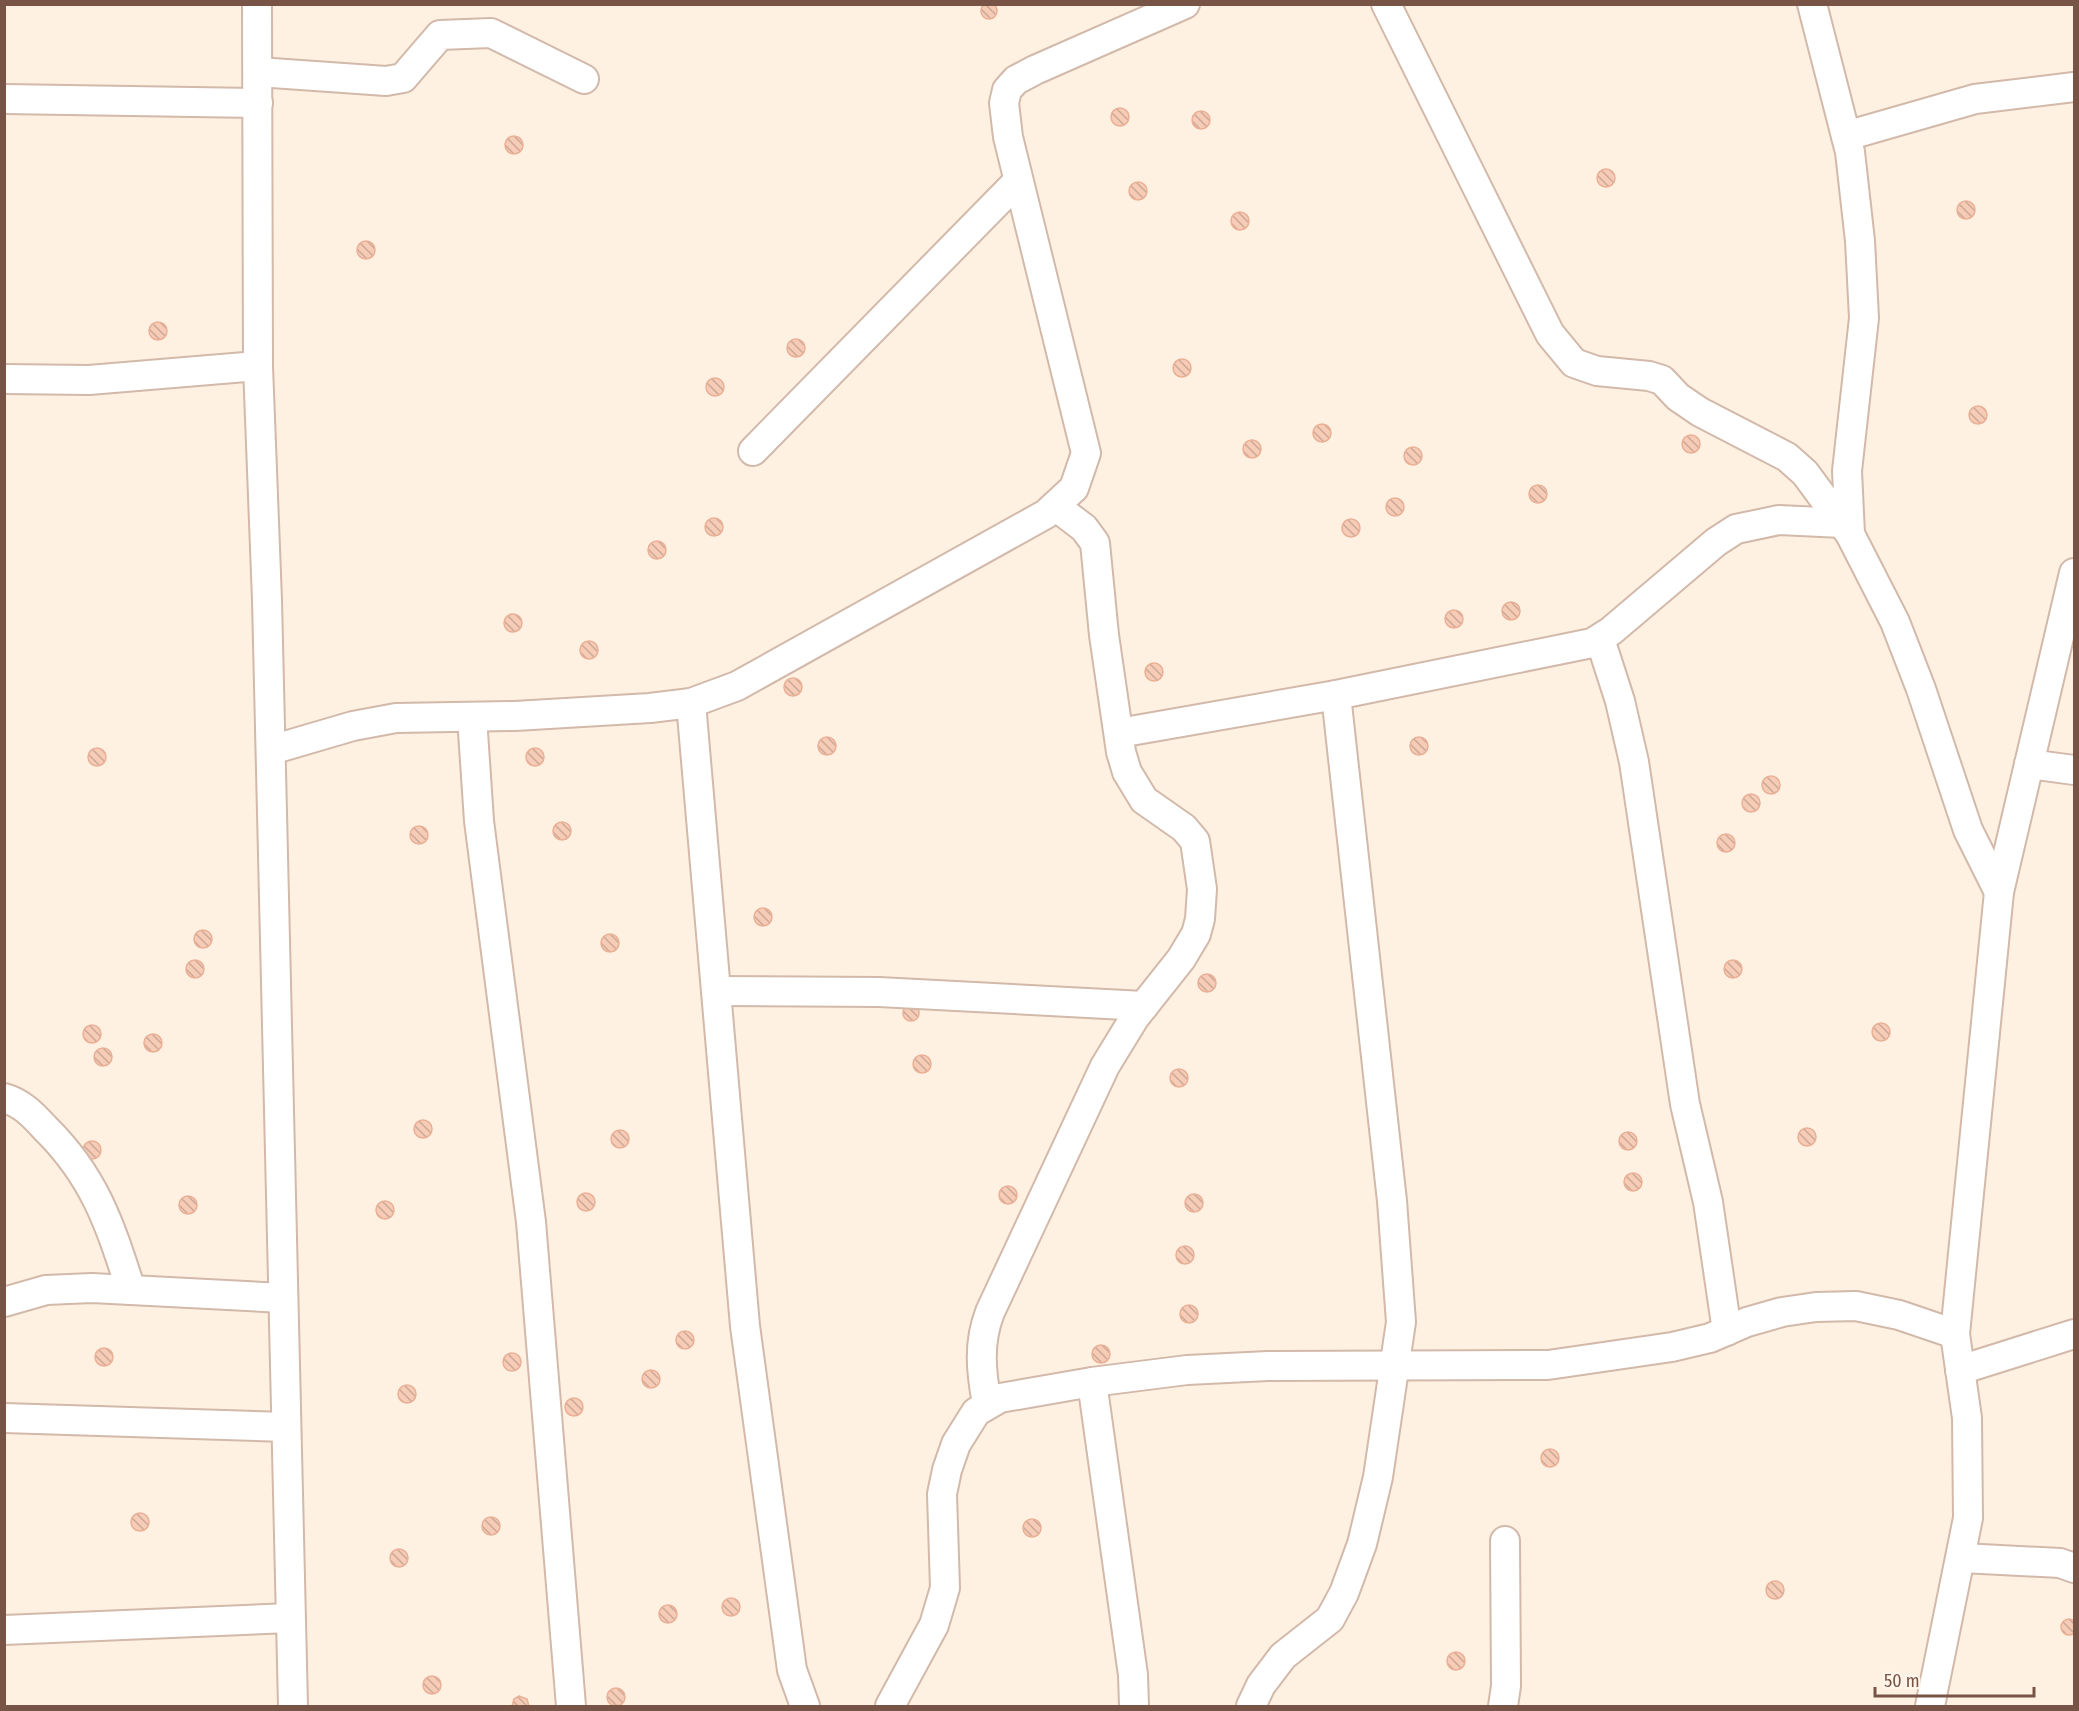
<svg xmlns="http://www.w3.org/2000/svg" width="2079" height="1711" font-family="'Fira Sans Condensed',sans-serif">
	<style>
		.building { fill: url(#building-back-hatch); stroke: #eab096; stroke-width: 1.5 }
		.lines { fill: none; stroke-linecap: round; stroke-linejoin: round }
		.minor-casing { stroke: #d2b9aa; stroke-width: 32 }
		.minor { stroke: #fff; stroke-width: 28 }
	</style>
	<defs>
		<pattern id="building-back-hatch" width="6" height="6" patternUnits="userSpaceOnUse" patternTransform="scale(1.5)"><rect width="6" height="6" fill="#f6ccb7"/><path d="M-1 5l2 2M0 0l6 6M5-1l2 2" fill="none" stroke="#cca897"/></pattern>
	</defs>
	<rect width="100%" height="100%" fill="#fef1e2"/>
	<g class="building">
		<circle cx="989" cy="11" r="8"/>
		<circle cx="1120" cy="117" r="9"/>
		<circle cx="1201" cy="120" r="9"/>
		<circle cx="514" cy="145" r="9"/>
		<circle cx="1606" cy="178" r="9"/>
		<circle cx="1138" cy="191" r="9"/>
		<circle cx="1966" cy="210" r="9"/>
		<circle cx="1240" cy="221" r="9"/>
		<circle cx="366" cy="250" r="9"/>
		<circle cx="158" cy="331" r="9"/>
		<circle cx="796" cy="348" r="9"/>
		<circle cx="1182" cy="368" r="9"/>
		<circle cx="715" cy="387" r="9"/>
		<circle cx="1978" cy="415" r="9"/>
		<circle cx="1322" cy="433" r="9"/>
		<circle cx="1691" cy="444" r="9"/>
		<circle cx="1252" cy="449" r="9"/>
		<circle cx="1413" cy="456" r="9"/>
		<circle cx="1538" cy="494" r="9"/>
		<circle cx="1395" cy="507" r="9"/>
		<circle cx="714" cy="527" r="9"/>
		<circle cx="1351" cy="528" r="9"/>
		<circle cx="657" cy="550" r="9"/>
		<circle cx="1511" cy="611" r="9"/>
		<circle cx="1454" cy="619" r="9"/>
		<circle cx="513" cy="623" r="9"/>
		<circle cx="589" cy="650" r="9"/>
		<circle cx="1154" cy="672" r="9"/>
		<circle cx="793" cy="687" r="9"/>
		<circle cx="827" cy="746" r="9"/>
		<circle cx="1419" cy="746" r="9"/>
		<circle cx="535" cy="757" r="9"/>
		<circle cx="97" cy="757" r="9"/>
		<circle cx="1771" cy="785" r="9"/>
		<circle cx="1751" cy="803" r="9"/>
		<circle cx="562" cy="831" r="9"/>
		<circle cx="419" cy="835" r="9"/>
		<circle cx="1726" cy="843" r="9"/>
		<circle cx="763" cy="917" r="9"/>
		<circle cx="203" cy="939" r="9"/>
		<circle cx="610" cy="943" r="9"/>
		<circle cx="1733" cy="969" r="9"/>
		<circle cx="195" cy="969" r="9"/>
		<circle cx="1207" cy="983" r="9"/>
		<circle cx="911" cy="1013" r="8"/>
		<circle cx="1881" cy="1032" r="9"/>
		<circle cx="92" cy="1034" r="9"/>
		<circle cx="153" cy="1043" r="9"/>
		<circle cx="103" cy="1057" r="9"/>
		<circle cx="922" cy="1064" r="9"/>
		<circle cx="1179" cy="1078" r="9"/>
		<circle cx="423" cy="1129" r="9"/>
		<circle cx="1807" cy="1137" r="9"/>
		<circle cx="620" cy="1139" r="9"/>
		<circle cx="1628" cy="1141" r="9"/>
		<circle cx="92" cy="1150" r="9"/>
		<circle cx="1633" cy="1182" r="9"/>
		<circle cx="1008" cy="1195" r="9"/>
		<circle cx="586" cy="1202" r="9"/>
		<circle cx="1194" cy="1203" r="9"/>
		<circle cx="188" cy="1205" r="9"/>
		<circle cx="385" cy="1210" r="9"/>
		<circle cx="1185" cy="1255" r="9"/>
		<circle cx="1189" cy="1314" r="9"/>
		<circle cx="685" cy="1340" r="9"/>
		<circle cx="1101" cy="1354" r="9"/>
		<circle cx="104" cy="1357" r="9"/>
		<circle cx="512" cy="1362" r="9"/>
		<circle cx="651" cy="1379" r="9"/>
		<circle cx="407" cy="1394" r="9"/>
		<circle cx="574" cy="1407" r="9"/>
		<circle cx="1550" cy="1458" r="9"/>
		<circle cx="140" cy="1522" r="9"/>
		<circle cx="491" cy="1526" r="9"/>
		<circle cx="1032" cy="1528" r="9"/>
		<circle cx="399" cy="1558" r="9"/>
		<circle cx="1775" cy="1590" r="9"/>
		<circle cx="731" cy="1607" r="9"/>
		<circle cx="668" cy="1614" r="9"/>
		<circle cx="2069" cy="1627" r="8"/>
		<circle cx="1456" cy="1661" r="9"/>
		<circle cx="432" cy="1685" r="9"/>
		<circle cx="616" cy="1697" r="9"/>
		<polygon points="519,1696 527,1699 529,1706 512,1706 514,1699"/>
	</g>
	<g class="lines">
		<defs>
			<g id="minor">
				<polyline points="257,4 258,366 267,600 293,1706"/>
				<polyline points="1386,4 1550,334 1574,363 1597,371 1649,376 1662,380 1678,397 1700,412 1787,457 1805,473 1850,534"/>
				<polyline points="1812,4 1850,152 1860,241 1864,318 1847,471 1850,534 1895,622 1921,689 1968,830 1999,892"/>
				<polyline points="258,72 386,81 403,78 440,35 491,33 584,79"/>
				<polyline points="4,99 258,103"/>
				<polyline points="1846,136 1975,99 2074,87"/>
				<polyline points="4,379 89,380 258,366"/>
				<polyline points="753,451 1017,182"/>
				<polyline points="1600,639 1620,701 1634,762 1685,1104 1708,1202 1727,1331"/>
				<polyline points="691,703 745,1326 792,1670 805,1706"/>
				<polyline points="472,717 479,821 531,1222 571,1706"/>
				<polyline points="1119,733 1336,695 1592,643 1611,631 1716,542 1736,529 1779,520 1842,523"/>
				<polyline points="271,750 353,726 396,718 515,716 650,708 691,703 737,686 1046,514 1074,488 1086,453 1008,137 1004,103 1007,90 1016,80 1035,70 1185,4"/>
				<polyline points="2029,764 2074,770"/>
				<polyline points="716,991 879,992 1144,1006"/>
				<path d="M4 1098C22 1103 33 1115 45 1128 95 1177 110 1225 131 1290"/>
				<polyline points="4,1302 46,1290 92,1288 283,1298"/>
				<polyline points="1960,1370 2074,1334"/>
				<polyline points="1092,1382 1133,1675 1134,1706"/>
				<path d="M987 1404C981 1371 978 1343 990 1312L1105 1066 1135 1017 1181 959 1196 934 1200 919 1202 889 1195 841 1184 828 1144 800 1127 772 1121 752 1104 635 1095 543 1084 528 1055 506"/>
				<polyline points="4,1418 286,1427"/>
				<polyline points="1962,1558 2060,1563 2074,1568"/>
				<polyline points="4,1630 290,1618"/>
				<polyline points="890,1706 934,1625 945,1588 942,1494 947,1470 956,1444 976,1412 1000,1398 1092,1382 1187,1370 1268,1366 1548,1365 1672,1347 1710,1338 1747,1322 1782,1312 1816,1307 1856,1306 1899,1315 1955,1334"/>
				<polyline points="1251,1706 1261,1685 1283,1656 1330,1619 1344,1593 1362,1544 1378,1477 1401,1322 1392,1201 1336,695"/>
				<polyline points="1503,1706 1506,1686 1505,1541"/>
				<polyline points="1930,1706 1968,1518 1967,1418 1955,1334 1999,892 2074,573"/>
			</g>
		</defs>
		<use href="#minor" class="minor-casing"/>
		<use href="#minor" class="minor"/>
	</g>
	<rect width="2079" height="1711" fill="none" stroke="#785446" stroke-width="12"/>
	<path d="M1875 1687v9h159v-9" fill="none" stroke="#785446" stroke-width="3"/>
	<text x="1884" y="1687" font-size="18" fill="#785446" stroke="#fff5ea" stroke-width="4.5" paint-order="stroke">50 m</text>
</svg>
